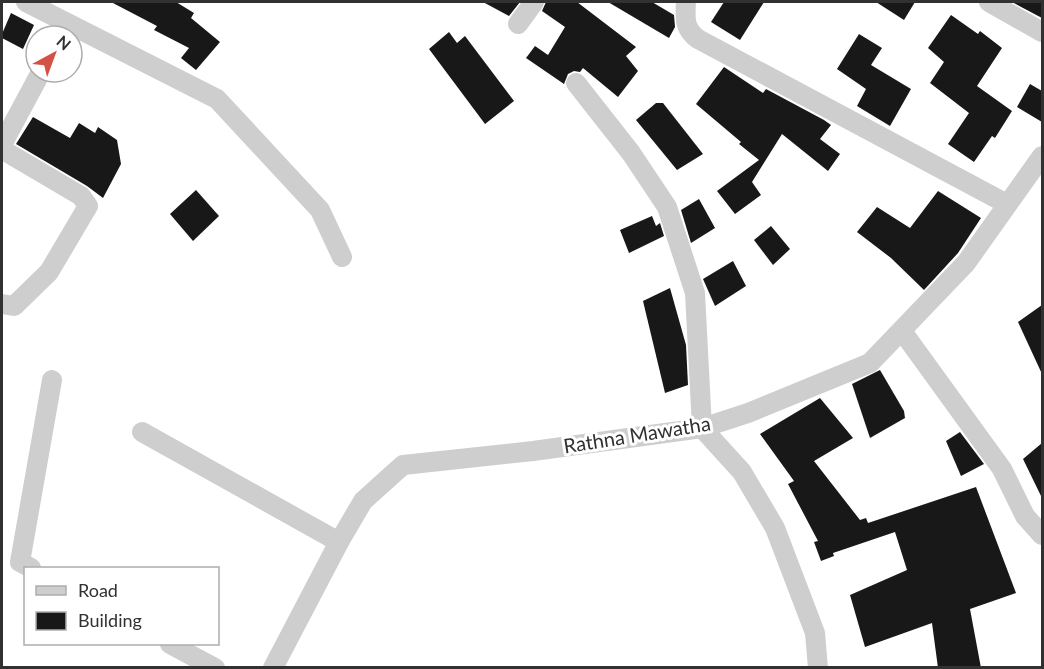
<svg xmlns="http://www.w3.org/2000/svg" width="1044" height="669" font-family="Lato,sans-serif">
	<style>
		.building { fill: #181818 }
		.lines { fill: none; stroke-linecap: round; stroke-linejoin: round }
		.minor { stroke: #cecece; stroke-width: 20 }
		.labels { text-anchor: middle; stroke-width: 6; stroke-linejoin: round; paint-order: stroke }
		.street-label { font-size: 20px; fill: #313131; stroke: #fff }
	</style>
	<rect width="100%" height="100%" fill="#fff"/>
	<g class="building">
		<polygon points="111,2 176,2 194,13 191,18 220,42 196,70 181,58 189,48 154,30 157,26"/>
		<polygon points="483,2 520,2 509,16"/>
		<polygon points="546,2 577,2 636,47 626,56 638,71 618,97 583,68 580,72 574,71 568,74 564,84 526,58 535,46 548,55 565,27 542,11"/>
		<polygon points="608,2 652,2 674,15 675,27 669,38"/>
		<polygon points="724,2 764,2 740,40 711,22"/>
		<polygon points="876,2 915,2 904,20"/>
		<polygon points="1012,2 1042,2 1042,18"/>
		<polygon points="11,13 34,25 23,49 2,38 2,34"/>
		<polygon points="951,15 978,34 980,31 1002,48 977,86 1012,111 995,138 992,136 974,162 948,144 969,113 930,83 944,62 928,48"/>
		<polygon points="449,32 457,43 465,36 514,101 485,124 429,49"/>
		<polygon points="859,34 882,48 871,65 911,89 890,126 857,106 866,89 837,69"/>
		<polygon points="724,67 763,93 766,89 824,120 831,125 820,139 840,154 828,171 782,134 752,182 761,195 735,214 717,191 759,160 739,144 741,142 696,104"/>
		<polygon points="1030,84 1042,91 1042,122 1017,107"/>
		<polygon points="656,103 663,103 703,154 677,170 636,120"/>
		<polygon points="33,117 70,138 79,123 95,133 98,127 117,140 121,164 103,198 87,186 16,144"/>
		<polygon points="196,190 219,216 193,241 170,214"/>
		<polygon points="938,191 981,218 958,253 924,290 891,258 857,232 877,207 910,228"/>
		<polygon points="699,199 715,228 691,243 681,210"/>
		<polygon points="652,216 656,226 660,223 664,236 629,253 620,230"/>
		<polygon points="771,226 790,249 773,265 754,240"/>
		<polygon points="733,261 746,286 715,306 703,279"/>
		<polygon points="670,288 686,345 688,385 665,393 643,301"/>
		<polygon points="1042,305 1042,374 1018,322"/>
		<polygon points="880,370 904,411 905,418 870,438 852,384"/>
		<polygon points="820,398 853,438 814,461 860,520 866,518 868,523 976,487 1016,593 970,609 981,668 938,668 932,623 865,647 850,595 907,570 895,532 833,553 834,556 821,561 814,542 818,541 788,484 794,481 760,434"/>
		<polygon points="960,432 984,464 961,476 946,441"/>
		<polygon points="1042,443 1042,498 1023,459"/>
	</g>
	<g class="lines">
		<g class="minor">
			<polyline points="26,2 217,99 320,210 342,257"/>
			<path d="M686 2C685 18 684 29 698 39L1007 204"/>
			<polyline points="989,2 1042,32"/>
			<polyline points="518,24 534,2"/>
			<polyline points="576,83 631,153 667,207 695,293 702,428 742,472 775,528 815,633 818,668"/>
			<polyline points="2,304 14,306 49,272 88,206 81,196 3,150 4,141 41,72"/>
			<polyline points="902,331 1002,469 1025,516 1042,535"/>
			<polyline points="142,432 339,542"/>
			<polyline points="31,568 20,562 52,380"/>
			<polyline points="170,644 215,668"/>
			<polyline points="273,668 339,542 363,501 403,465 533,451 702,428 748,413 870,363 966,263 1042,156"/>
		</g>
	</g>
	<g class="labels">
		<g class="street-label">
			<text transform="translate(637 435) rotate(-9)" y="7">Rathna Mawatha</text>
		</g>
	</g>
	<rect width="1044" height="669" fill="none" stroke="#313131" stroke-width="6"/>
	<rect x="24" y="567" width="195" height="78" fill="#ffffff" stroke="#adadad" stroke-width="1.5"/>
	<rect x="36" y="586" width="30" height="9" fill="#cecece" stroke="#adadad" stroke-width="1.5"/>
	<text x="78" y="597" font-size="18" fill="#313131">Road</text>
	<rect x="36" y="612" width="30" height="18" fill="#181818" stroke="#adadad" stroke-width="1.5"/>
	<text x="78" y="627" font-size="18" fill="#313131">Building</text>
	<g transform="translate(54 54) rotate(41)"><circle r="28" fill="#ffffff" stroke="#adadad" stroke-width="1.5"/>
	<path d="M0-4.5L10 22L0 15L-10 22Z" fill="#d45146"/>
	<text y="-9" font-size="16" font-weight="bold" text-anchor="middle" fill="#313131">N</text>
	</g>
</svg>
